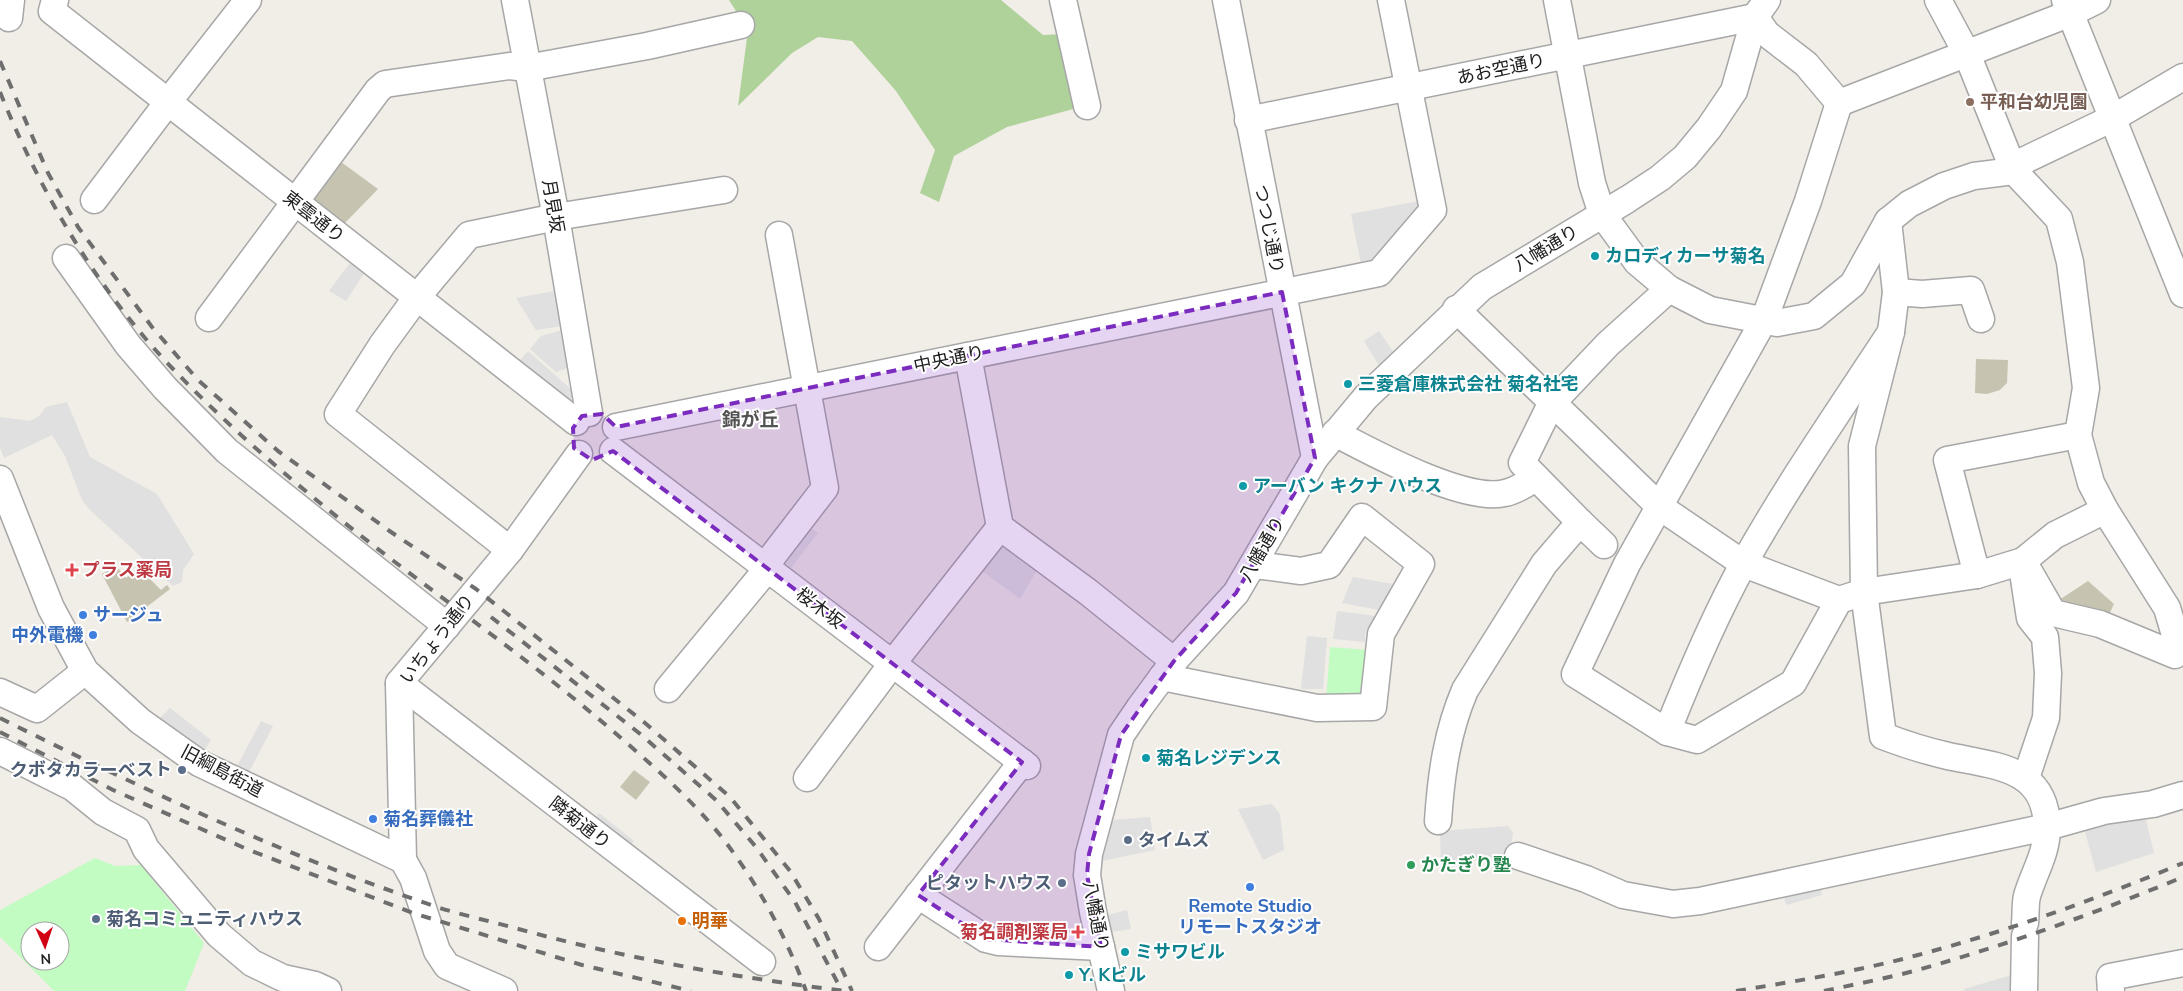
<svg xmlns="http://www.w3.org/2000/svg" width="2183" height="991" font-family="'Nunito Sans','Noto Sans JP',sans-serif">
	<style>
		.construction { fill: #c6c4b1 }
		.forest { fill: #afd29a }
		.park { fill: #c3fcc3; fill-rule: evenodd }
		.parking { fill: #e0e0e0 }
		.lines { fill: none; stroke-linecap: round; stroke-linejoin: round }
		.minor-casing { stroke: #a7a7a7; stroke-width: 29 }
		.minor { stroke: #fff; stroke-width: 26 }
		.rail { stroke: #6e6e6e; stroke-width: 4; stroke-dasharray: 10 10; stroke-linecap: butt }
		.marked { fill: #7b2cbf; fill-opacity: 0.2; stroke: #7b2cbf; stroke-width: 4; stroke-dasharray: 10 6; stroke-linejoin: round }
		.education-dot { fill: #8d6e63; stroke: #fff; stroke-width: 2 }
		.culture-dot { fill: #0f9aa8; stroke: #fff; stroke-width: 2 }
		.health-dot { fill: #e0444e; stroke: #fff; stroke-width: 2 }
		.shop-dot { fill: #3f7fe0; stroke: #fff; stroke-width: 2 }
		.service-dot { fill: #5c6f8a; stroke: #fff; stroke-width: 2 }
		.leisure-dot { fill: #2e9e5b; stroke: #fff; stroke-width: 2 }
		.food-dot { fill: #e8710a; stroke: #fff; stroke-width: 2 }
		.labels { text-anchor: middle; stroke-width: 4; stroke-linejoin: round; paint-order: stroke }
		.street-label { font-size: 18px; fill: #202020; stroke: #fff }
		.education-label { font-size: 18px; font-weight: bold; fill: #785e54; stroke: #fff; text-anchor: start }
		.culture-label { font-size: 18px; font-weight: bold; fill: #0d838f; stroke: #fff; text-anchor: start }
		.health-label { font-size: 18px; font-weight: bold; fill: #be3a42; stroke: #fff; text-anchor: start }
		.shop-label { font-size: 18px; font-weight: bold; fill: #366cbe; stroke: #fff; text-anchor: start }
		.service-label { font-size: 18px; font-weight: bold; fill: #4e5e75; stroke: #fff; text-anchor: end }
		.leisure-label { font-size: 18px; font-weight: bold; fill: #27864d; stroke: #fff; text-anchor: start }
		.food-label { font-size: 18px; font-weight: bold; fill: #c56008; stroke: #fff; text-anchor: start }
		.neighbourhood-label { font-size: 19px; font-weight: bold; fill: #535353; stroke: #fff }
	</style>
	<rect width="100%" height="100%" fill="#f1ede7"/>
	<g class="construction">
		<polygon points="341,162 378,189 344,224 313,199"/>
		<polygon points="1976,359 2008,360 2007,383 2000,390 1987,394 1975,393"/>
		<polygon points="116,566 126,578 139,568 161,590 167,585 170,589 127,622 102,574"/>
		<polygon points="2088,581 2114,604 2106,621 2056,602"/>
		<polygon points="634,770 650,782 636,800 620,787"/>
	</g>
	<polygon class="forest" points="729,0 1001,0 1043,35 1062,34 1077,108 1007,127 954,156 939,202 920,193 935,150 896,91 852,41 818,37 792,53 738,106 748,30"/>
	<g class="park">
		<polygon points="1330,647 1370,650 1365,699 1326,700"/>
		<path d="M95 858 115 866 141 865 204 943 185 991H54L0 937V910ZM30 931H60V961H30Z"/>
	</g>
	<g class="parking">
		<polygon points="1424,200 1376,265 1362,269 1351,214"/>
		<polygon points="353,259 366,270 346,301 329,291"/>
		<polygon points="555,291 562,326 536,330 516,298"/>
		<polygon points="566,329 574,366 556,372 530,349 541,336"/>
		<polygon points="1379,331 1398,359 1383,372 1364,341"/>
		<polygon points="528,351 575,393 567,403 518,363"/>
		<polygon points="67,402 90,457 157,494 194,554 183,570 182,582 173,586 90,510 82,500 65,456 52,435 4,458 0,448 0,417 30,421 39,416 46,407"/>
		<polygon points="808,525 818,533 791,568 782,560"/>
		<polygon points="1004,542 1038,569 1020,599 982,571"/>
		<polygon points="1353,577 1393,584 1379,610 1342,603"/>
		<polygon points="1337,611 1377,616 1365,634 1365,642 1333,639"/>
		<polygon points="1307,636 1327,638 1323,689 1301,689"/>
		<polygon points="170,708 211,740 202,754 158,720"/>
		<polygon points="261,721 273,726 247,776 235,770"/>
		<polygon points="1272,804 1280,814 1284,850 1263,860 1238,809"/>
		<polygon points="599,813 634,841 625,852 590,823"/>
		<polygon points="2144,813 2154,853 2096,872 2084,828"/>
		<polygon points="1150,817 1155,850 1097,862 1101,845 1112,820"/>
		<polygon points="1508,826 1513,833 1510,853 1441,868 1440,831"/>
		<polygon points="1821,884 1822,895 1786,905 1783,892"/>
		<polygon points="1127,910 1131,929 1111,932 1108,915"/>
		<polygon points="2012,975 2015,991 1964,991 1964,989"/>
	</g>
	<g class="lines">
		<defs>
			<g id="minor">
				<polyline points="55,0 52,11 576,422"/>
				<polyline points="515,0 556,217 589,413"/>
				<polyline points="1063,0 1087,106"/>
				<polyline points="1226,0 1315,458"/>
				<polyline points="1557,0 1592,183 1602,214 1637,262 1669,289 1710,310 1777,323 1814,316 1853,284 1888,221 1909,204 1944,186 1974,176 2014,171 2023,161 2113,118 2183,77"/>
				<polyline points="1938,0 1967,54 2014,171 2059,219 2070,262 2086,388 2078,435 2091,483 2105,510 2167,608 2178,645 2175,655 2100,624 2053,613 2023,561"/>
				<polyline points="2065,0 2183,294"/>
				<polyline points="9,18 11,0"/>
				<path d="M1839 103 1808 201 1764 320 1627 564 1575 674 1667 732C1690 674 1714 617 1744 563 1789 483 1841 408 1891 332"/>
				<polyline points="1839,103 2071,13 2097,0"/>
				<polyline points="1248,120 1755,17 1767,34 1806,64 1839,103"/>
				<polyline points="94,200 168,102 248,0"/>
				<path d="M1888 221 1896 292 1891 332 1862 446 1864 592 1883 736C1904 744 1926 751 1948 756 1995 766 2046 767 2047 827 2047 854 2034 872 2027 896 2025 904 2026 914 2025 923"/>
				<polyline points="66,258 128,345 165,388 227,451 447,626"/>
				<polyline points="1896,292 1922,294 1971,290 1981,319"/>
				<polyline points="1456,309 1660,507 1744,564 1839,600 1864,592 1977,575 2023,561 2055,535 2105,510"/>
				<polyline points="209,318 378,90 385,84 509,66 527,68 647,46 741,25"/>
				<polyline points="968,356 1000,527 1088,592 1174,661"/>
				<polyline points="616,427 1379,273 1433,210 1391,0"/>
				<path d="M1335 433C1371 452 1465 503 1505 493 1516 491 1527 483 1536 478"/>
				<polyline points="613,451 1027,766"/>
				<polyline points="0,479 51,608 85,671 140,721 199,763 403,860 413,878 437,951 447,966 504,991"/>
				<polyline points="1580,522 1604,545"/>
				<polyline points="510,550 338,414 382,345 417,297 469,235 556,217 724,190"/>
				<polyline points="765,566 825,488 779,235"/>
				<polyline points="2023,572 2030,618 2045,637 2048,673 2046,718 2026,778"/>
				<polyline points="1977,575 1947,460 2078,435"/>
				<polyline points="1162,677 1317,708 1373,707 1381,634 1421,564 1362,517 1329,565 1301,571 1255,565"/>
				<polyline points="399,683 762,962"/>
				<polyline points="668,689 768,568"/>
				<polyline points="0,692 37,709 85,671"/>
				<polyline points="1667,732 1697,740 1793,683 1839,600"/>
				<polyline points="0,751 72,787 103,812 137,830 146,849 219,935 252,963 283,978 315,985 328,991"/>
				<polyline points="807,778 892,664 1000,527"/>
				<path d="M1438 821C1441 775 1447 732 1465 690L1544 564 1580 522 1522 463 1551 404 1608 344 1669 289"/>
				<polyline points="1518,856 1586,879 1623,895 1673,904 1700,901 2047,827 2104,811 2153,804 2183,795"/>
				<polyline points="403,860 399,683 510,550 579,454"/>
				<polyline points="918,895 986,939 998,942 1101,947"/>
				<polyline points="878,947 1022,762"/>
				<polyline points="1111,991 1093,912 1087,875 1089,854 1121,735 1140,707 1174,661 1236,593 1315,458 1366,397 1482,287 1628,199 1660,178 1685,157 1709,128 1734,91 1755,17 1767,0"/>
				<polyline points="2024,991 2025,936"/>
				<polyline points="2111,991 2110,977 2183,963"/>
			</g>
		</defs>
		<use href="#minor" class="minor-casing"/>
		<use href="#minor" class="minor"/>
		<g class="rail">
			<polyline points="0,61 48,173 78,227 152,327 198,380 278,451 391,532 476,589 645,723 730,797 790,871 819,919 852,991"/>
			<path d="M0 92C41 194 99 293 176 372 227 425 284 474 341 520 431 592 527 657 614 732 652 765 693 800 724 840 759 886 786 936 806 991"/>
			<polyline points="491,617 639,733 716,800 756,847 795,902 842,991"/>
			<path d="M0 718C142 789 286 856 437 907 462 915 489 921 515 928 623 958 733 977 845 991"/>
			<polyline points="0,732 113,790 249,850 413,913 582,965 691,991"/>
			<path d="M1736 991C1797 981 1859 971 1918 955 2008 931 2097 899 2183 863"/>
			<path d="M1824 991C1856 984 1889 978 1921 969 2010 944 2098 912 2183 877"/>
		</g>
	</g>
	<path class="marked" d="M1282 292 1315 458 1236 593 1174 661 1121 735 1089 854 1087 875 1101 947 986 939 918 895 1022 762 613 451 592 460 574 448 573 428 582 416 602 414 616 427Z"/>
	<circle class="education-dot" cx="1970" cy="102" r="5"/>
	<g class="culture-dot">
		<circle cx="1595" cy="256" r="5"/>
		<circle cx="1348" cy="384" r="5"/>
		<circle cx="1243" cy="486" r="5"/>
		<circle cx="1146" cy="758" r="5"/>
		<circle cx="1125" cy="952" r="5"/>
		<circle cx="1069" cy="975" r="5"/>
	</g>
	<g class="health-dot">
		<path d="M69.5 562.5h5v5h5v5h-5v5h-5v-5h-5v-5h5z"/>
		<path d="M1075.5 924.5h5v5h5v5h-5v5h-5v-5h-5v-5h5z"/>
	</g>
	<g class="shop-dot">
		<circle cx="83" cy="615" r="5"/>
		<circle cx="93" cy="635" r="5"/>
		<circle cx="373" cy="819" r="5"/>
		<circle cx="1250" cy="887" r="5"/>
	</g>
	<g class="service-dot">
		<circle cx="182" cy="770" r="5"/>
		<circle cx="1128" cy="840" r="5"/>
		<circle cx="1062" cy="883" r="5"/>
		<circle cx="96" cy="919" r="5"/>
	</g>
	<circle class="leisure-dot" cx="1411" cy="865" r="5"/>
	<circle class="food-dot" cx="682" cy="921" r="5"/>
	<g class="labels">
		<g class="street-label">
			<text transform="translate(1501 69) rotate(-12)" y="6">あお空通り</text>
			<text transform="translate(553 206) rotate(80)" y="6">月見坂</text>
			<text transform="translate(314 217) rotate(38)" y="6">東雲通り</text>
			<text transform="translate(1269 229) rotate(79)" y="6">つつじ通り</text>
			<text transform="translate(1546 248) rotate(-31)" y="6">八幡通り</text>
			<text transform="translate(949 359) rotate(-12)" y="6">中央通り</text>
			<text transform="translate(1262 549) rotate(-60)" y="6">八幡通り</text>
			<text transform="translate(820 608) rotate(37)" y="6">桜木坂</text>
			<text transform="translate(437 639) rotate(-52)" y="6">いちょう通り</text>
			<text transform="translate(222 771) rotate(28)" y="6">旧綱島街道</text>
			<text transform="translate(580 823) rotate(38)" y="6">隣菊通り</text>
			<text transform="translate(1096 916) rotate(79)" y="6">八幡通り</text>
		</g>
		<g class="education-label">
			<text x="1980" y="108">平和台幼児園</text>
		</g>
		<g class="culture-label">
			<text x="1605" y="262">カロディカーサ菊名</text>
			<text x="1358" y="390">三菱倉庫株式会社 菊名社宅</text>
			<text x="1253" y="492">アーバン キクナ ハウス</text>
			<text x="1156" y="764">菊名レジデンス</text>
			<text x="1135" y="958">ミサワビル</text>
			<text x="1079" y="981">Y. Kビル</text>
		</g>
		<g class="health-label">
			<text x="82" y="576">プラス薬局</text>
			<text x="1068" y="938" text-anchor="end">菊名調剤薬局</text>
		</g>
		<g class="shop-label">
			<text x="93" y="621">サージュ</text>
			<text x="83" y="641" text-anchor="end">中外電機</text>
			<text x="383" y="825">菊名葬儀社</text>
			<text x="1250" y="912" text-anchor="middle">Remote Studio<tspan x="1250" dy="21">リモートスタジオ</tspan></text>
		</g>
		<g class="service-label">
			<text x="172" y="776">クボタカラーベスト</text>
			<text x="1138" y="846" text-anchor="start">タイムズ</text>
			<text x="1052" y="889">ピタットハウス</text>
			<text x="106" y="925" text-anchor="start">菊名コミュニティハウス</text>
		</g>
		<g class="leisure-label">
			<text x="1421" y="871">かたぎり塾</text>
		</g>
		<g class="food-label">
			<text x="692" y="927">明華</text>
		</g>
		<g class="neighbourhood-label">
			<text x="750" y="426">錦が丘</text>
		</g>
	</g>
	<g transform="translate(45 946) rotate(177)"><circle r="24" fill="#ffffff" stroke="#a6a6a6"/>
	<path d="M0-4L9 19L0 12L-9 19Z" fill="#d10013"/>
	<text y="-8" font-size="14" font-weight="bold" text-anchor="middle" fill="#202020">N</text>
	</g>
</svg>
